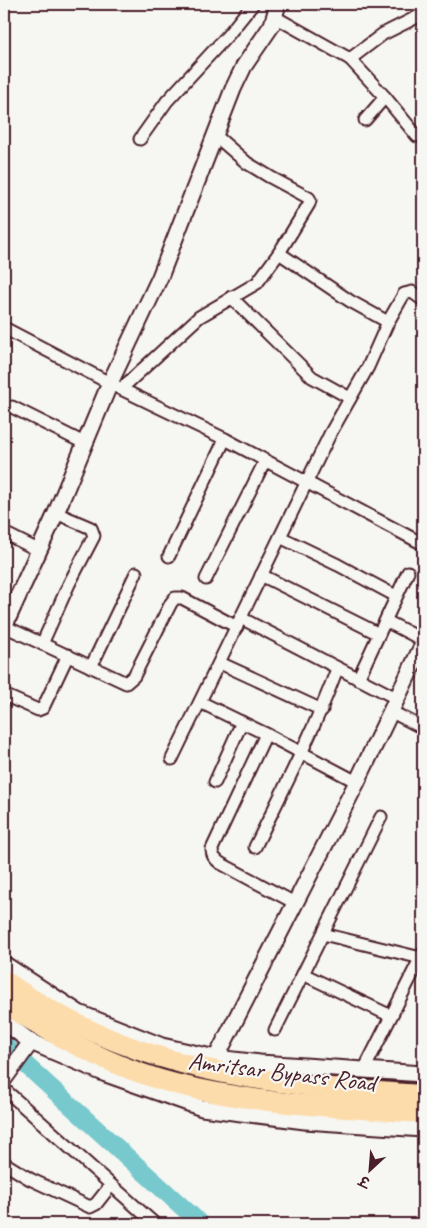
<svg xmlns="http://www.w3.org/2000/svg" width="427" height="1228" font-family="Caveat,'Playpen Sans Deva',sans-serif">
	<style>
		.lines { fill: none; stroke-linecap: round; stroke-linejoin: round }
		.river { stroke: #77c9cd; stroke-width: 18 }
		.street-casing { stroke: #4a1f2b; stroke-width: 15 }
		.secondary-casing { stroke: #4a1f2b; stroke-width: 19 }
		.highway-casing { stroke: #4a1f2b; stroke-width: 24 }
		.street { stroke: #f6f6f2; stroke-width: 11 }
		.secondary { stroke: #f6f6f2; stroke-width: 15 }
		.highway { stroke: #fddcac; stroke-width: 20 }
		.labels { text-anchor: middle; stroke-width: 4.5; stroke-linejoin: round; paint-order: stroke }
		.street-label { font-size: 25px; fill: #4a1f2b; stroke: #f6f6f2 }
	</style>
	<rect width="100%" height="100%" fill="#f6f6f2"/>
	<filter id="ink" filterUnits="userSpaceOnUse"><feTurbulence type="fractalNoise" baseFrequency=".02" numOctaves="2"/><feDisplacementMap in="SourceGraphic" scale="10" xChannelSelector="R" yChannelSelector="G"/><feConvolveMatrix kernelMatrix="1 2 1 2 8 2 1 2 1" color-interpolation-filters="sRGB"/></filter>
	<g filter="url(#ink)">
		<g class="lines">
			<polyline class="river" points="4,1045 201,1224"/>
			<defs>
				<g id="street">
					<polyline points="275,17 350,59 383,34 423,14"/>
					<polyline points="350,59 385,97 365,120"/>
					<polyline points="385,97 417,136"/>
					<polyline points="140,139 167,101 228,35 253,4"/>
					<polyline points="279,253 350,301 388,322"/>
					<polyline points="231,297 312,377 350,398"/>
					<polyline points="4,328 121,389 225,439 423,544"/>
					<polyline points="121,389 199,317 257,283 279,253 309,204 310,200 309,198 270,177 247,163 216,136"/>
					<polyline points="12,407 84,443"/>
					<polyline points="4,533 38,550"/>
					<polyline points="280,537 338,565 396,596"/>
					<polyline points="169,556 225,439"/>
					<polyline points="261,575 379,634 408,572"/>
					<polyline points="206,579 265,461"/>
					<polyline points="241,618 398,699"/>
					<polyline points="386,621 423,640"/>
					<polyline points="4,626 126,683 134,676 171,603 175,598 182,598 237,627"/>
					<polyline points="42,644 69,584 94,536 91,528 56,513"/>
					<polyline points="220,663 322,710"/>
					<polyline points="91,667 136,573"/>
					<polyline points="358,679 379,634"/>
					<polyline points="4,695 38,710 43,708 68,655"/>
					<polyline points="200,702 266,734 357,782"/>
					<polyline points="392,712 423,728"/>
					<path d="M266 734 212 849C212 856 215 859 220 863L295 903"/>
					<polyline points="172,759 330,434 368,367 388,322 404,294 412,292 423,300"/>
					<polyline points="215,782 242,722"/>
					<path d="M255 847C284 788 314 731 337 669"/>
					<polyline points="323,934 421,958"/>
					<polyline points="303,974 391,1016"/>
					<polyline points="275,1030 381,817"/>
					<polyline points="364,1070 423,953"/>
					<polyline points="4,1089 155,1224"/>
					<polyline points="4,1163 30,1179 90,1207 96,1204 111,1185"/>
				</g>
				<g id="secondary">
					<polyline points="4,627 56,513 110,383 160,277 233,89 244,66 272,25 278,4"/>
					<polyline points="4,964 79,1013 162,1046 216,1058 260,1063 423,1074"/>
					<polyline points="4,1022 31,1042 106,1074 202,1108 305,1121 423,1129"/>
					<polyline points="216,1058 357,782 423,644"/>
					<polyline points="4,1079 31,1042"/>
				</g>
				<g id="highway">
					<path d="M4 980C132 1073 271 1085 423 1095"/>
					<path d="M4 1003C56 1037 113 1068 175 1084 256 1104 340 1108 423 1113"/>
				</g>
			</defs>
			<use href="#street" class="street-casing"/>
			<use href="#secondary" class="secondary-casing"/>
			<use href="#highway" class="highway-casing"/>
			<use href="#street" class="street"/>
			<use href="#secondary" class="secondary"/>
			<use href="#highway" class="highway"/>
		</g>
	</g>
	<g class="labels">
		<g class="street-label">
			<text transform="translate(282 1071) rotate(7)" y="9">Amritsar Bypass Road</text>
		</g>
	</g>
	<rect width="427" height="1228" fill="none" stroke="#f6f6f2" stroke-width="20"/>
	<rect x="10" y="10" width="407" height="1208" fill="none" stroke="#4a1f2b" stroke-width="2" filter="url(#ink)"/>
	<g transform="translate(370 1170) rotate(206)" stroke="#f6f6f2" stroke-width="4" paint-order="stroke">
	<path d="M0-4L9 19L0 12L-9 19Z" fill="#4a1f2b"/>
	<text y="-8" font-size="14" font-weight="bold" text-anchor="middle" fill="#4a1f2b">उ</text>
	</g>
</svg>
